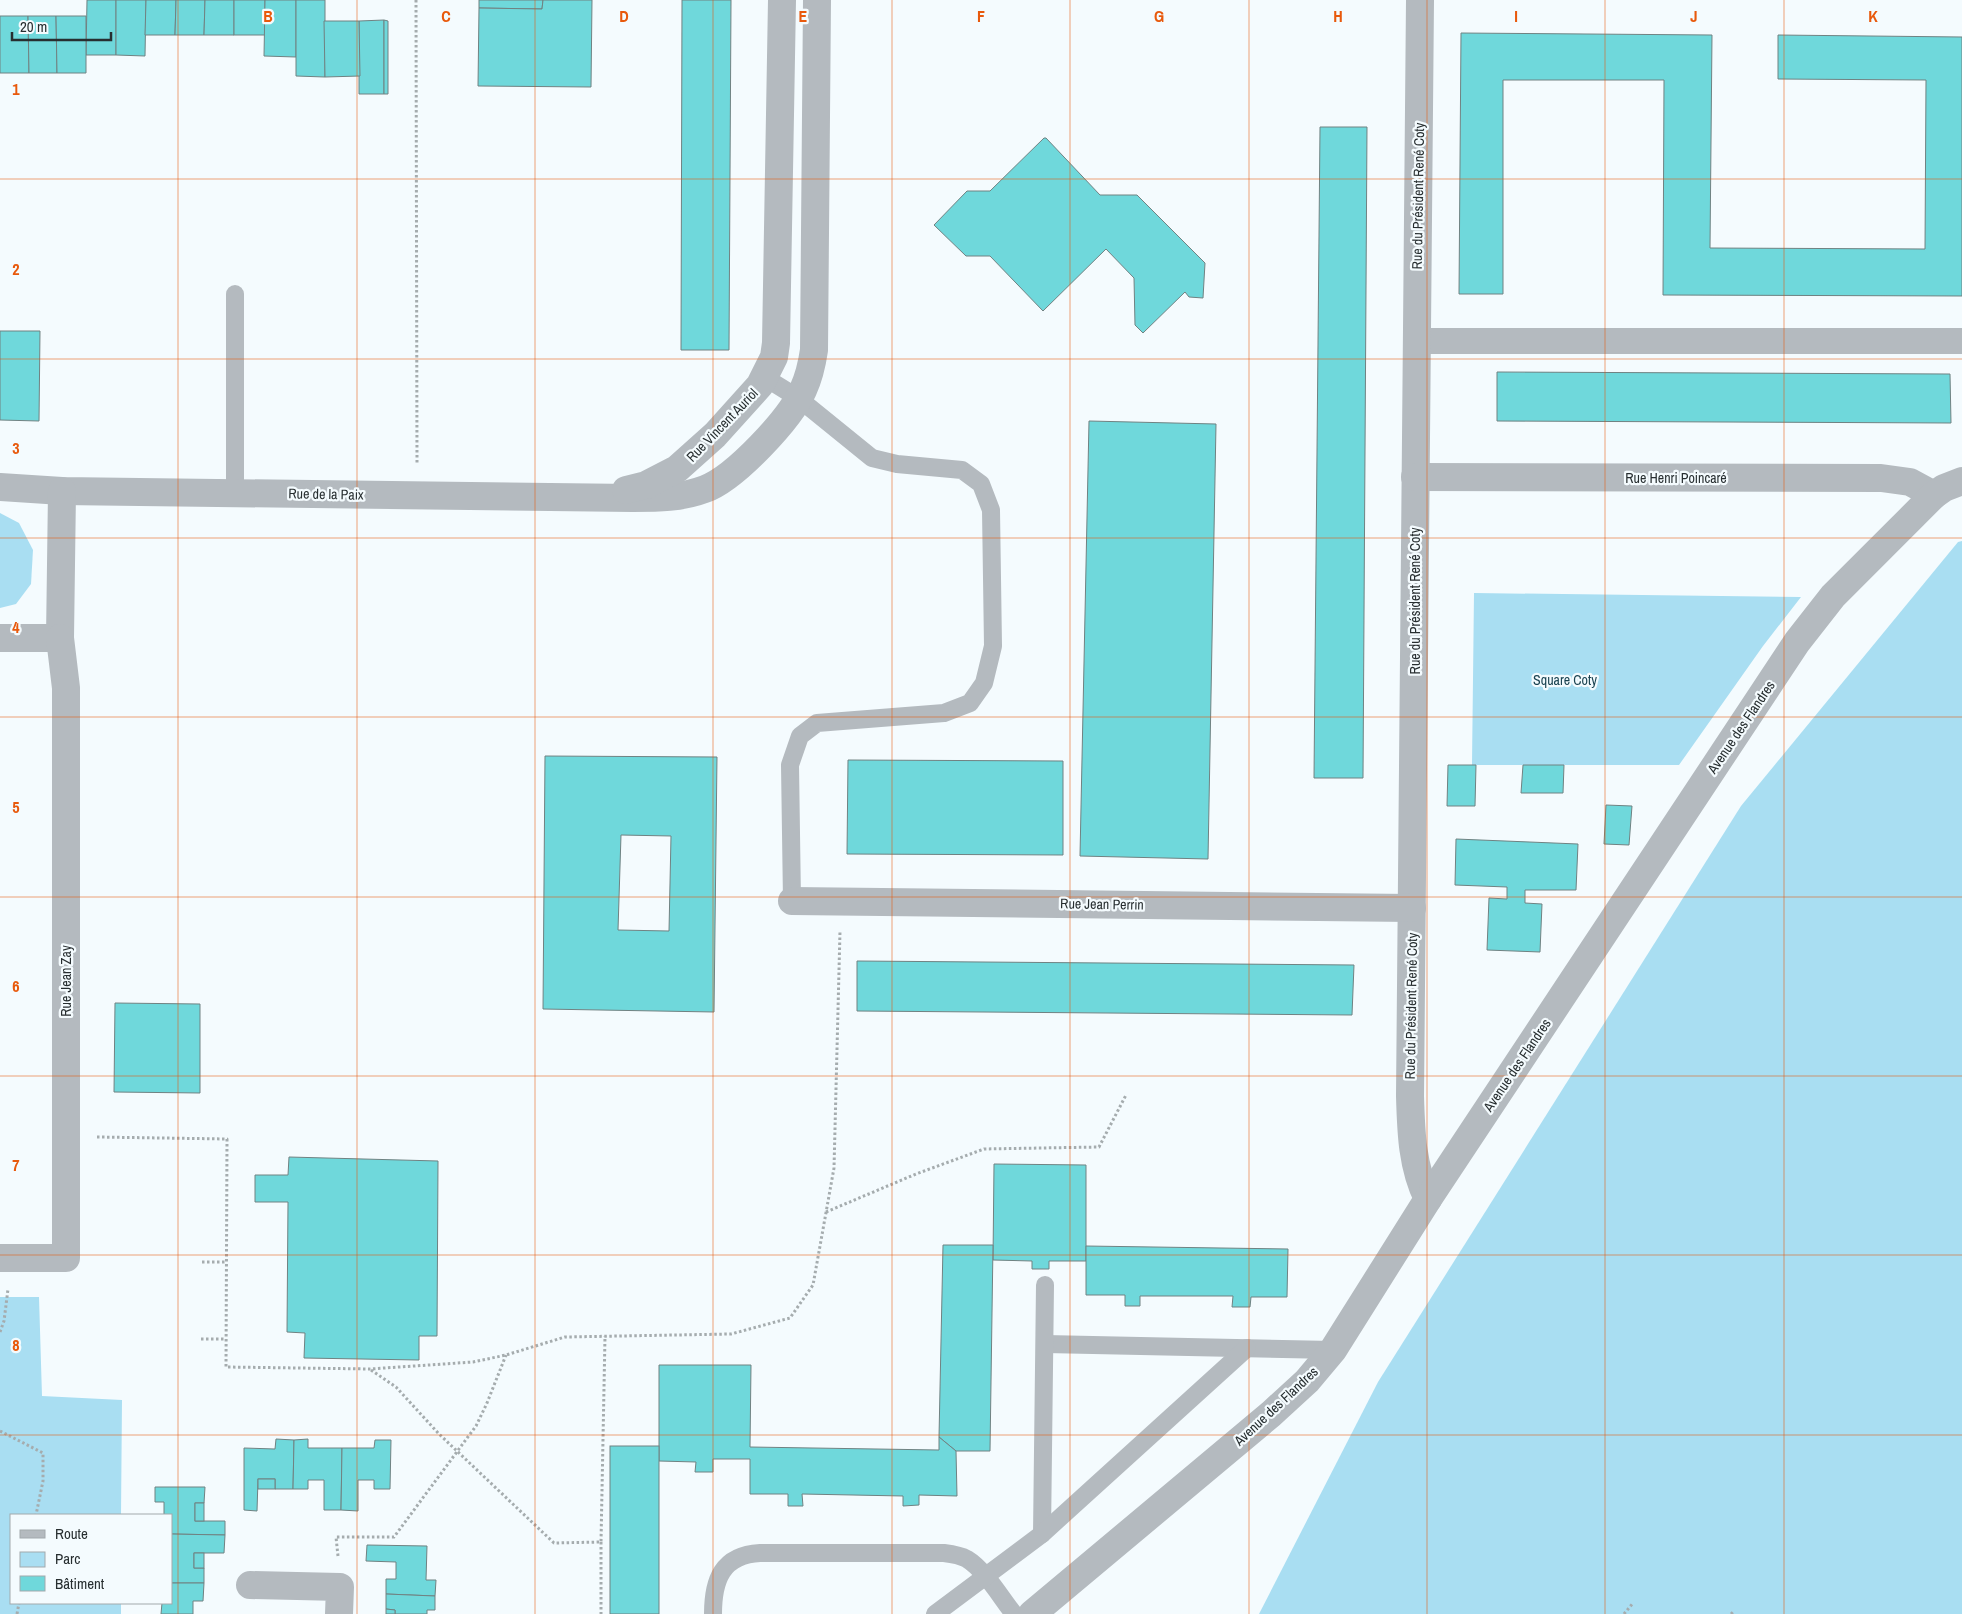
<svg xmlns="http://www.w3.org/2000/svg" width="1962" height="1614" font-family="'Archivo Narrow',sans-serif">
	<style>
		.green { fill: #a9def2 }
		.building { fill: #6fd8db; stroke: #708282; fill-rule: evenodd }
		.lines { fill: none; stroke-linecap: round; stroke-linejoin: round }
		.path { stroke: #a5acae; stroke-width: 3; stroke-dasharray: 2.5 2.5; stroke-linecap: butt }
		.service { stroke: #b4babf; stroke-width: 18 }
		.pedestrian { stroke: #b4babf; stroke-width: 26 }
		.minor { stroke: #b4babf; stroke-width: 28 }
		.grid { fill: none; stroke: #e8590c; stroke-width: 1; stroke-opacity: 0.55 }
		.labels { text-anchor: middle; stroke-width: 4.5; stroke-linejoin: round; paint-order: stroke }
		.street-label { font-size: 14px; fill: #272e30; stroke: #f4fbfe }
		.park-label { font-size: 14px; fill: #1a4351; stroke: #f4fbfe }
		.grid-label { font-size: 16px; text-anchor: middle; font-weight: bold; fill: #e8590c; stroke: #f4fbfe; stroke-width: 4.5; stroke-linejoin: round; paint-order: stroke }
	</style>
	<rect width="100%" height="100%" fill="#f4fbfe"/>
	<g class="green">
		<polygon points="0,513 19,523 33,550 31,584 16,604 0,608"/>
		<polygon points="1962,541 1962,1614 1259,1614 1378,1382 1741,806 1958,542"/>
		<polygon points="1474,593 1801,597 1763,646 1679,765 1472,765"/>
		<polygon points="0,1297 39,1297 42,1396 122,1400 121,1515 11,1515 11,1603 121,1603 121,1614 0,1614"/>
	</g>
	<g class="building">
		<polygon points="87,0 116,0 116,55 86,55"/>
		<polygon points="116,0 146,0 145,56 116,55"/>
		<polygon points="146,0 176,0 175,35 145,35"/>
		<polygon points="176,0 205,0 204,35 175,35"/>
		<polygon points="205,0 234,0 234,35 204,35"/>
		<rect x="234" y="0" width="31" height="35"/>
		<polygon points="265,0 296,0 296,57 264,56"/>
		<polygon points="296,0 325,0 325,77 296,76"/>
		<polygon points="479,0 543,0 542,9 479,8"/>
		<polygon points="543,0 592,0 591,87 478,86 479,8 542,9"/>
		<polygon points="682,0 731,0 729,350 681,350"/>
		<polygon points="0,16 28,16 29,73 0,73"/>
		<polygon points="28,16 56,16 57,73 29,73"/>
		<polygon points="56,16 86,16 86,73 57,73"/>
		<polygon points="384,20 384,94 359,94 359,21"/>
		<polygon points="384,20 388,21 388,94 384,94"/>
		<polygon points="324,21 359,21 360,76 325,77"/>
		<polygon points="1461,33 1712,35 1710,248 1925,249 1926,80 1778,79 1778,35 1962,37 1962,296 1663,295 1664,80 1503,80 1503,294 1459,294"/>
		<polygon points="1320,127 1367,127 1363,778 1314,778"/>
		<polygon points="1044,138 1046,138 1100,195 1137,195 1205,263 1203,298 1189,297 1185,292 1143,333 1135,325 1134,278 1106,249 1043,311 990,256 966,256 934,225 967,191 990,191"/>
		<polygon points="0,331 40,331 39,421 0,420"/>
		<polygon points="1497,372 1950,374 1951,423 1497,421"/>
		<polygon points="1089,421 1216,424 1208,859 1080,856"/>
		<path d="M545 756 717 757 714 1012 543 1009ZM621 835 671 836 669 931 618 930Z"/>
		<polygon points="848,760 1063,761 1063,855 847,854"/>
		<polygon points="1448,765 1476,765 1475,806 1447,806"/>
		<polygon points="1523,765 1564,765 1563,793 1521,793"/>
		<polygon points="1606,805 1632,806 1629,845 1604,844"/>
		<polygon points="1456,839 1578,844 1576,890 1525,890 1525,903 1542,904 1540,952 1487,950 1489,898 1507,899 1507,887 1455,885"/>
		<polygon points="857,961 1354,965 1352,1015 857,1011"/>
		<polygon points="115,1003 200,1004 200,1093 114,1092"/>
		<polygon points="289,1157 438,1161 437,1336 419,1336 419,1360 304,1358 305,1333 287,1332 288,1202 255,1202 255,1175 288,1175"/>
		<polygon points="994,1164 1086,1165 1086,1261 1049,1261 1049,1269 1032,1269 1032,1261 993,1260"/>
		<polygon points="943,1245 993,1245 990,1451 956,1451 939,1437"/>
		<polygon points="1086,1246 1288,1249 1287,1297 1251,1297 1250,1307 1232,1307 1233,1296 1140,1296 1140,1306 1125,1306 1125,1295 1086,1295"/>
		<polygon points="659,1365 751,1365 750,1447 939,1450 939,1437 956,1451 957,1496 919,1495 919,1505 903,1506 903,1496 802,1494 803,1506 788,1506 788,1494 750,1494 750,1459 713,1459 713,1472 695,1472 696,1462 659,1461"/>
		<polygon points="276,1439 294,1440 293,1489 275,1489 275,1479 258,1479 257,1511 244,1510 244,1448 275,1449"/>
		<polygon points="308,1439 308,1448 342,1448 341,1510 324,1510 324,1480 308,1480 308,1489 293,1489 294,1440"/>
		<polygon points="375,1440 391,1440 390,1489 374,1489 374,1480 358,1480 358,1511 341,1510 342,1448 374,1448"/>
		<rect x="610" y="1446" width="49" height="168"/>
		<rect x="258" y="1479" width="17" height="10"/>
		<polygon points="155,1487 205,1487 204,1503 195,1503 195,1521 225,1521 225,1535 171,1534 171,1515 164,1515 164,1502 155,1502"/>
		<rect x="195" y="1503" width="9" height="18"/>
		<polygon points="171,1534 225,1535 224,1553 194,1553 194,1568 204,1568 204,1583 171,1583"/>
		<polygon points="367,1545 427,1546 426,1580 436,1580 435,1596 386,1594 386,1579 396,1579 396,1562 366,1561"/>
		<rect x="194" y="1553" width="10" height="15"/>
		<polygon points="171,1583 204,1583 203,1601 193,1601 193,1614 161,1614 162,1603 171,1603"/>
		<polygon points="386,1594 435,1596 435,1610 427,1610 427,1614 395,1614 395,1610 386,1609"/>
		<polygon points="386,1609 395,1610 395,1614 386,1614"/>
	</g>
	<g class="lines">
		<g class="path">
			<polyline points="416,0 417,464"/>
			<polyline points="97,1137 227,1139 226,1367 370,1369 473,1362 506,1355 565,1337 731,1334 790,1318 813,1285 834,1168 840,931"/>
			<polyline points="826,1212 916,1174 984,1149 1099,1147 1126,1095"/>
			<polyline points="202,1262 227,1262"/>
			<polyline points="0,1332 4,1321 8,1289"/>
			<polyline points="201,1339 226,1339"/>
			<polyline points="371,1370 396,1387 439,1434 554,1543 601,1542 605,1336"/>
			<polyline points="0,1431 43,1453 43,1481 36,1515"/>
			<polyline points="601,1542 601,1614"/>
			<polyline points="338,1556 336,1537 394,1537 476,1426 487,1403 506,1355"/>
			<polyline points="17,1614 19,1603"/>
			<polyline points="1624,1614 1633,1603"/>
			<polyline points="1731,1614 1733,1612"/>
		</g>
		<g class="service">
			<polyline points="235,294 235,493"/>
			<polyline points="764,377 798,398 872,458 897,464 962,470 981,484 991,510 993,646 984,683 970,703 944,713 817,723 800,736 790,765 792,901"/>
			<polyline points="1045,1344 1333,1350"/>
			<polyline points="1042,1534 1045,1285"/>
			<path d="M713 1614C713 1580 722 1555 760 1553H944C952 1554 960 1555 967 1559 985 1570 1001 1598 1014 1614"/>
			<polyline points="935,1614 1042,1534 1247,1348"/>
		</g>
		<polyline class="pedestrian" points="1417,341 1962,341"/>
		<g class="minor">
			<path d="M1420 0 1410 1096C1411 1132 1412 1167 1428 1199"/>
			<polyline points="1415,477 1881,478 1910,482 1934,495"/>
			<path d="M0 487 62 491 633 498C658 498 681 498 705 489 735 478 790 419 803 390 809 377 812 364 814 350L817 0"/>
			<polyline points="626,490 646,485 677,469 715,435 760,385 774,357 776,343 782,0"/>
			<polyline points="0,638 60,638 62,491"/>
			<polyline points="792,901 1412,908"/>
			<polyline points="0,1258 66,1258 66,688 60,638"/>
			<polyline points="250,1585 340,1587 339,1614"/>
			<polyline points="1032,1614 1271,1414 1307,1381 1333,1350 1428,1199 1797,642 1833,596 1934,495 1944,488 1962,481"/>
		</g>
	</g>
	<path class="grid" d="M178 0V1614M357 0V1614M535 0V1614M713 0V1614M892 0V1614M1070 0V1614M1249 0V1614M1427 0V1614M1605 0V1614M1784 0V1614M0 179H1962M0 359H1962M0 538H1962M0 717H1962M0 897H1962M0 1076H1962M0 1255H1962M0 1435H1962"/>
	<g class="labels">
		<g class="street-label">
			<text transform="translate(1418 196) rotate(-89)" y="5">Rue du Président René Coty</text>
			<text transform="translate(722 425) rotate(-46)" y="5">Rue Vincent Auriol</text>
			<text x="1676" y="483">Rue Henri Poincaré</text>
			<text transform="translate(326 494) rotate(1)" y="5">Rue de la Paix</text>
			<text transform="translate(1415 601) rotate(-90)" y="5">Rue du Président René Coty</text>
			<text transform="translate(1741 727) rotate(-56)" y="5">Avenue des Flandres</text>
			<text transform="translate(1102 904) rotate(1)" y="5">Rue Jean Perrin</text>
			<text transform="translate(66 981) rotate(-90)" y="5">Rue Jean Zay</text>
			<text transform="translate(1411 1006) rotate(-89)" y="5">Rue du Président René Coty</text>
			<text transform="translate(1517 1065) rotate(-56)" y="5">Avenue des Flandres</text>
			<text transform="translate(1276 1406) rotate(-43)" y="5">Avenue des Flandres</text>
		</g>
		<g class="park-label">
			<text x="1565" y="685">Square Coty</text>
		</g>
	</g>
	<g class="grid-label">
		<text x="268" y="22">B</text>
		<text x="446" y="22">C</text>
		<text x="624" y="22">D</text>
		<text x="803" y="22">E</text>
		<text x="981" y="22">F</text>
		<text x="1159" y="22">G</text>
		<text x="1338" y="22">H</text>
		<text x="1516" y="22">I</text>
		<text x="1694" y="22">J</text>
		<text x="1873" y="22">K</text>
		<text x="16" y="95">1</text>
		<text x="16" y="275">2</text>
		<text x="16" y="454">3</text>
		<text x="16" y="633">4</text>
		<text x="16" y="813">5</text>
		<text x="16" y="992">6</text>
		<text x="16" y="1171">7</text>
		<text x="16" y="1351">8</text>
	</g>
	<rect x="10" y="1514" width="162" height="90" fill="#f4fbfe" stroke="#a2a9ac"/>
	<rect x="20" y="1530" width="25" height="8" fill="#b4babf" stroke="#a2a9ac"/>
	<text x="55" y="1539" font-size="15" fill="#272e30">Route</text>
	<rect x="20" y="1552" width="25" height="15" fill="#a9def2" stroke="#a2a9ac"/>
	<text x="55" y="1564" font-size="15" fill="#272e30">Parc</text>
	<rect x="20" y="1576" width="25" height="15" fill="#6fd8db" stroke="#a2a9ac"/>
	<text x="55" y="1589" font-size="15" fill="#272e30">Bâtiment</text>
	<path d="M12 32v8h99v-8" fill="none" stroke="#272e30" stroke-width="2.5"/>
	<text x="20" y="32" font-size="15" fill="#272e30" stroke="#f4fbfe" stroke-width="4" paint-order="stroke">20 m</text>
</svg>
